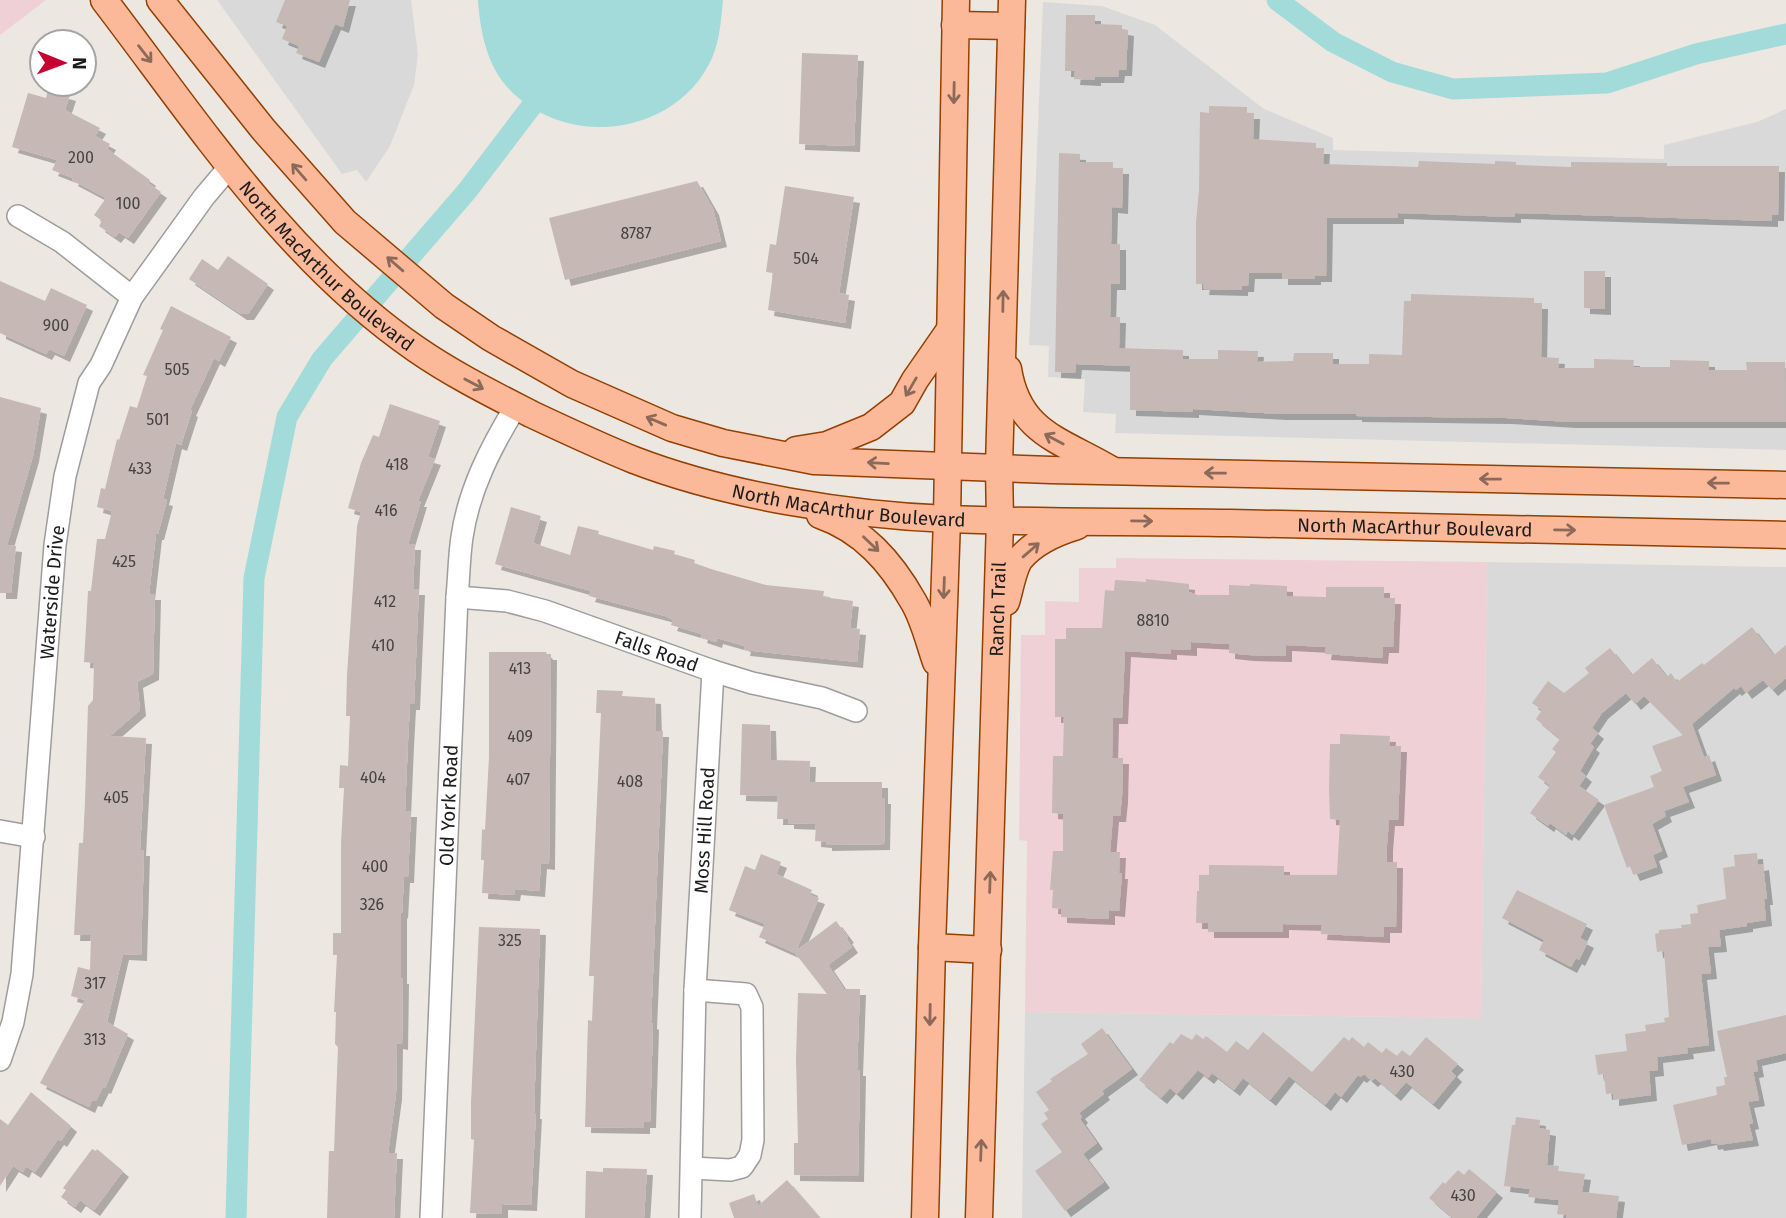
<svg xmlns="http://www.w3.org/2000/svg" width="1786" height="1218" font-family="'Fira Sans',sans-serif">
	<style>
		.residential { fill: #dad9d9 }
		.commercial { fill: #efd0d6 }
		.water { fill: #a2dbda }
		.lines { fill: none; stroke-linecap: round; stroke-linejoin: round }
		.canal { stroke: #a2dbda; stroke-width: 21 }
		.building { fill: #c5b8b5; filter: url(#shadow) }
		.minor-casing { stroke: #9d9d9d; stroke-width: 24 }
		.major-casing { stroke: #934001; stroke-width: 29 }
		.minor { stroke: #fff; stroke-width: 21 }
		.major { stroke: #fbb999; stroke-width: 26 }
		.oneway { stroke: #8c6a5a }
		.labels { text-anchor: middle; stroke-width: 5; stroke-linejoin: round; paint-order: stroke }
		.number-label { font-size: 16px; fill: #464342 }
		.street-label { font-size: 19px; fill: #1c1c1c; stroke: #fff }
	</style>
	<defs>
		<filter id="shadow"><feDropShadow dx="6" dy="6" stdDeviation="0" flood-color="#0004"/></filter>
	</defs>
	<rect width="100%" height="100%" fill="#ede7e1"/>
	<g class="residential">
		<polygon points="217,0 411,0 418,54 414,85 390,146 366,182 357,170 342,174"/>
		<polygon points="1043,2 1102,6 1155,25 1264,109 1333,138 1333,150 1664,159 1664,145 1757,122 1786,109 1786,450 1115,433 1116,414 1083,412 1085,379 1048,377 1049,346 1029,345"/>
		<polygon points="1487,562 1786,567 1786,1218 1022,1218 1025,1012 1481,1018"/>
	</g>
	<g class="commercial">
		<polygon points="0,0 46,0 0,35"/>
		<polygon points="1116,558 1487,562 1481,1018 1025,1012 1027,841 1019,840 1021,635 1045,635 1045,601 1079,602 1079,568 1116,568"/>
	</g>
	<path class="water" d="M478 0H723C721 19 720 40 712 58 677 136 567 150 509 89 487 66 480 31 478 0Z"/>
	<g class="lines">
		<g class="canal">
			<polyline points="1277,0 1333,42 1392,72 1453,89 1607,83 1696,54 1786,34"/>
			<polyline points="236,1218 254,578 287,417 322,359 467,191 547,86"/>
		</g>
	</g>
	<g class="building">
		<polygon points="285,0 350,0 343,27 335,24 319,62 296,53 299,46 282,39 287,26 276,22"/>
		<polygon points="1066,15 1095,15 1095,24 1122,25 1122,29 1128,30 1126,70 1119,70 1118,77 1095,77 1095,80 1074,79 1075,71 1065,71"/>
		<polygon points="802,53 858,55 854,146 799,144"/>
		<polygon points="48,89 70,95 65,110 100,128 95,136 110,144 107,149 150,180 148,183 161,192 128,238 119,232 115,237 99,226 102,221 94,215 106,198 72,180 73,178 52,170 57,160 12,147 28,93 46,98"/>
		<polygon points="1209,106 1247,107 1247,113 1254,113 1253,139 1316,143 1316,148 1324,148 1323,164 1418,167 1419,161 1495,164 1495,161 1516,162 1516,165 1571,167 1571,162 1667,163 1667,166 1779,166 1778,215 1772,215 1772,221 1515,213 1515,217 1398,213 1398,218 1327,218 1326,276 1315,276 1315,279 1282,279 1282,273 1249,273 1248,286 1242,286 1242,290 1203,289 1204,284 1196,284 1196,222 1199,190 1200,112 1209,113"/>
		<polygon points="1059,153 1080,154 1080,162 1113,162 1113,168 1123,168 1122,208 1112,207 1111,244 1120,244 1120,284 1111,284 1110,317 1120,317 1119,348 1183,350 1183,359 1218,359 1218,350 1258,351 1257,362 1293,361 1294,353 1333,353 1333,364 1369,364 1369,354 1402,355 1404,301 1411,301 1411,294 1534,298 1534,303 1542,303 1541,357 1559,358 1558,368 1594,368 1594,359 1634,360 1633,367 1670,367 1670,360 1709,361 1709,370 1747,370 1746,362 1785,362 1786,422 1570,422 1506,418 1356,416 1356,414 1280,414 1193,409 1193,412 1130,410 1130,366 1076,364 1075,373 1055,372"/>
		<polygon points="697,181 713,209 721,241 565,280 549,218"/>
		<polygon points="785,186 854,197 839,293 849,295 845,323 768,310 773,273 766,272 770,244 776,245"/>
		<polygon points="228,256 268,284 248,314 241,314 189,279 202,259 218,270"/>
		<polygon points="1584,271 1605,271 1605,309 1584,308"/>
		<polygon points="0,281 45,301 51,288 87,305 64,356 49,349 46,354 0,333"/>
		<polygon points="171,306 231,337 219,361 214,358 190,410 192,411 181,445 176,443 163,499 167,500 158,534 156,534 149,594 155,594 153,674 137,682 140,710 110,736 146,738 140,850 144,850 141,955 123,954 107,1022 128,1034 105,1088 103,1087 96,1101 92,1100 89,1107 40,1083 85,1000 71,996 78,967 90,970 91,935 74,935 79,843 83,843 85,801 88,706 93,700 94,663 84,662 88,591 91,591 97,539 105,539 112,511 97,507 101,488 105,489 117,439 119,440 130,406 137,408 147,376 143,375 163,330 160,329"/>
		<polygon points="0,397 41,408 33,456 7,545 16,546 11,593 0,593"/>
		<polygon points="390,404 440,421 428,457 435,459 418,501 421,501 408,544 415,544 413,589 419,589 414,704 410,704 408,741 405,811 411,811 408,877 404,877 402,913 401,912 401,978 403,978 402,1044 397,1043 396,1094 388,1153 397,1153 394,1218 327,1218 329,1151 334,1151 338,1047 335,1044 336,1012 334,1012 337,955 333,955 333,933 341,933 341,843 344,788 339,788 340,765 348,766 350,716 346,716 347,675 357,526 361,512 348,508 361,463 373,435 379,437"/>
		<polygon points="511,507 541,516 533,543 570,555 578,526 599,531 598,534 653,550 654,546 675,551 674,554 695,560 694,563 711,569 766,585 824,591 823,597 853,601 850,628 860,629 857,662 744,650 745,646 717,638 716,642 701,637 702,634 671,625 673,620 665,616 589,596 591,591 495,564"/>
		<polygon points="1146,579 1189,584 1189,592 1198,595 1229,595 1229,585 1250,586 1250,584 1287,586 1287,596 1326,597 1326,587 1384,587 1384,598 1395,598 1393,647 1383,647 1382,658 1325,654 1326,647 1286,645 1286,656 1248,655 1229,653 1229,644 1191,642 1191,650 1171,649 1171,654 1125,651 1122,718 1113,718 1112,758 1123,758 1122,797 1120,816 1113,816 1110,852 1120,852 1119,873 1122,873 1119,911 1109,910 1109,919 1061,917 1061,909 1052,908 1053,890 1050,890 1053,851 1063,851 1063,814 1052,813 1053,756 1063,756 1064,717 1055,717 1055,639 1066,639 1066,628 1102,628 1105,590 1114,591 1115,580 1146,582"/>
		<polygon points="1752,627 1774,655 1786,645 1786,678 1772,690 1763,680 1746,693 1741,686 1736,690 1734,688 1692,724 1704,757 1709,755 1716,775 1683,787 1689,802 1664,811 1666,816 1652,824 1662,851 1653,855 1657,867 1634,875 1630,866 1627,868 1604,805 1654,787 1650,776 1662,771 1652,746 1683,735 1644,696 1635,704 1626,693 1602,713 1592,728 1598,733 1590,744 1594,747 1580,771 1586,776 1579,786 1599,800 1573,835 1568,831 1566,835 1550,823 1548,826 1530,813 1550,786 1538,777 1556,752 1552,749 1560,739 1536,719 1542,710 1532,703 1548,681 1564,693 1589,673 1585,668 1610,648 1632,675 1652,658 1667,677 1671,673 1677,682 1702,663 1704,665"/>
		<polygon points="489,652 546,652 547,654 551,654 549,864 541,863 539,891 515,889 514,895 482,893 484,860 481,860 482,829 485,830 489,757"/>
		<polygon points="597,690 623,691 622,696 655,698 656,731 663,731 651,1023 653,1024 650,1122 644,1122 644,1128 585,1127 588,1020 592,1021 594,976 589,976 601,713 596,713"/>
		<polygon points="742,724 770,725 771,760 810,761 809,782 882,782 882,798 885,798 884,844 826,845 826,842 815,841 816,824 788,823 788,819 777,819 778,796 740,795"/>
		<polygon points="1340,734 1390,736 1389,746 1401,746 1398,820 1389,820 1387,845 1387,862 1397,862 1396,927 1384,927 1384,937 1321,934 1322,925 1283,924 1283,932 1208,932 1208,923 1196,923 1197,891 1199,891 1199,875 1209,875 1209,865 1284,866 1284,875 1337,875 1340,820 1330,819 1329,790 1330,744 1340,744"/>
		<polygon points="1757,853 1758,865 1763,864 1767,899 1764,899 1766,920 1747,923 1747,926 1719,930 1721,946 1708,947 1711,973 1701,974 1709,1045 1687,1048 1688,1053 1657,1057 1658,1070 1649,1071 1651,1095 1613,1100 1613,1093 1606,1094 1604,1074 1598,1075 1595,1055 1627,1051 1625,1034 1646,1031 1645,1025 1665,1022 1664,1018 1669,1017 1664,951 1657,952 1655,934 1659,933 1659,930 1682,928 1681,925 1691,924 1690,914 1698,913 1697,905 1726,899 1723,868 1735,866 1734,855"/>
		<polygon points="761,854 781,862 776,874 812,890 810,895 819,898 796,951 836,921 848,937 846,938 852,947 828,965 844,989 860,989 857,1070 860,1070 858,1176 794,1175 794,1143 798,1143 796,1059 798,993 827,994 795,953 759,937 765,924 729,910 745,866 755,870"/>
		<polygon points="1517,890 1587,924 1580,938 1588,942 1579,960 1576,958 1571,967 1539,950 1544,940 1502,918"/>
		<polygon points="479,927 540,929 534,1113 536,1113 531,1205 502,1204 502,1214 470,1213 474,1140 471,1139 471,1103"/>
		<polygon points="1786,1015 1786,1053 1756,1060 1758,1071 1753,1072 1759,1100 1748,1102 1753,1123 1749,1124 1753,1140 1718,1145 1717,1143 1712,1144 1711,1139 1682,1145 1673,1105 1717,1095 1716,1087 1725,1085 1724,1077 1727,1077 1717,1031"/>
		<polygon points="1102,1028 1132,1069 1102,1091 1104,1094 1079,1113 1082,1117 1080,1119 1097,1143 1083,1154 1104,1182 1065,1211 1035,1171 1062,1152 1041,1124 1048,1119 1044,1113 1049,1110 1036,1092 1052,1081 1050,1079 1088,1054 1081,1044"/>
		<polygon points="1263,1032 1312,1072 1344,1037 1349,1041 1352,1037 1364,1047 1368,1042 1382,1053 1386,1048 1397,1056 1402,1050 1410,1056 1426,1037 1458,1064 1451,1071 1456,1076 1433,1104 1406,1082 1395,1095 1375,1078 1372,1081 1364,1074 1361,1077 1358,1075 1341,1097 1335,1092 1325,1105 1289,1076 1270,1100 1243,1078 1234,1090 1212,1073 1208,1078 1198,1070 1177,1094 1170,1088 1161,1098 1139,1080 1170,1042 1173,1044 1181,1034 1192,1040 1196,1034 1203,1039 1206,1036 1227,1052 1236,1041 1248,1050"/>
		<polygon points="31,1092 71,1126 61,1141 58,1139 35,1172 26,1166 23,1172 13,1166 0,1186 0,1119 8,1125"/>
		<polygon points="1516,1117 1540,1120 1539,1128 1550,1130 1547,1165 1559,1166 1558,1171 1585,1174 1582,1192 1619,1196 1616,1218 1566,1218 1566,1215 1557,1214 1559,1200 1528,1197 1530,1189 1504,1186 1512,1125 1515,1125"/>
		<polygon points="92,1149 96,1151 97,1149 123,1171 94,1210 80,1200 75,1207 61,1197 66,1190 63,1188"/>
		<polygon points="603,1168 647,1169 644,1218 585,1218 586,1171 603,1172"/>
		<polygon points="1469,1169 1497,1192 1476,1218 1453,1218 1429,1198 1443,1182 1445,1184 1458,1170 1464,1175"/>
		<polygon points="787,1180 820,1218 734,1218 729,1203 754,1194 758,1206"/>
	</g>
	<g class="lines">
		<defs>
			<g id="minor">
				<polyline points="18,216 62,242 132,297"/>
				<path id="s1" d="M457 597 507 601 545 611 713 671 752 683 822 698 856 711"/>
				<polyline points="0,831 34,837"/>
				<path id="s2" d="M0 1060 13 1022 22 974 55 545 65 476 89 383 101 365 132 297 204 197 231 165"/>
				<polyline points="692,1168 730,1170 742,1167 750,1155 753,1140 752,1007 746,994 695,990"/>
				<path id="s3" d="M431 1218 457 597C459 577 459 557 462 537 469 489 491 447 516 406"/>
				<path id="s4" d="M690 1218 695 990 713 671"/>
			</g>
			<g id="major">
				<path id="s5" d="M104 0C198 123 287 260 416 349 452 374 492 394 531 414 565 430 599 446 634 460 728 496 848 515 948 519 1042 523 1137 521 1230 523 1416 527 1601 531 1786 535"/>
				<polyline points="160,0 263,129 345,222 444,306 491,338 572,384 672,428 723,443 814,461 1051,470 1786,485"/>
				<polyline points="955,25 1011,26"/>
				<path d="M1008 369C1018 433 1061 440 1110 469"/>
				<polyline points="796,450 827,445 871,427 902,403 915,380 949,331"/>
				<path d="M820 515C863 530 891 562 913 601 924 619 929 642 936 662"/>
				<path d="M1006 602C1010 589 1013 569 1020 559 1034 542 1057 532 1077 526"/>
				<polyline points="932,947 988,950"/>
				<polyline points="925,1218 932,947 947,519 956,0"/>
				<path id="s6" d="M979 1218 1000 520 999 467 1012 0"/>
			</g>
		</defs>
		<use href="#minor" class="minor-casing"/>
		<use href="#major" class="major-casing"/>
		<use href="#minor" class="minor"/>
		<use href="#major" class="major"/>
	</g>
	<defs><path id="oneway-shaft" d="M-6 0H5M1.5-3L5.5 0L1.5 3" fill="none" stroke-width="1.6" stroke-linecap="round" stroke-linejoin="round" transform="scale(1.75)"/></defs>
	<g class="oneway">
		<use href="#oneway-shaft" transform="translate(145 54) rotate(52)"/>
		<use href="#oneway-shaft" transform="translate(954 93) rotate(91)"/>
		<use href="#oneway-shaft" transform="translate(299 172) rotate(-131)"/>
		<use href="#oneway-shaft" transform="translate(395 264) rotate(-139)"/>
		<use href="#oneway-shaft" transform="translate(1003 301) rotate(-89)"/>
		<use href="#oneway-shaft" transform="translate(474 384) rotate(28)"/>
		<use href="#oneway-shaft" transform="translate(911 387) rotate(120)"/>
		<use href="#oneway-shaft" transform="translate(656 421) rotate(-157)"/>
		<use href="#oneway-shaft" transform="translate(1054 439) rotate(-152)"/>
		<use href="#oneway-shaft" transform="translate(878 463) rotate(-177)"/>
		<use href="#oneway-shaft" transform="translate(1215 473) rotate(-179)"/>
		<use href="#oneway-shaft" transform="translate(1490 479) rotate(-179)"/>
		<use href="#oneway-shaft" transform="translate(1718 483) rotate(-179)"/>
		<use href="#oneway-shaft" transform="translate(1142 521) rotate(1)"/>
		<use href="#oneway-shaft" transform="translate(1565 530) rotate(1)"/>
		<use href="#oneway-shaft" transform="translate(871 544) rotate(44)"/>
		<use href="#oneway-shaft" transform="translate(1031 550) rotate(-41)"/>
		<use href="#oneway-shaft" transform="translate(944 588) rotate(92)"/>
		<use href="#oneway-shaft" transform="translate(990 882) rotate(-88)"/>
		<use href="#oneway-shaft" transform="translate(930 1015) rotate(91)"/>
		<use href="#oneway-shaft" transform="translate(981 1150) rotate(-88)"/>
	</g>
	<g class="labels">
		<g class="number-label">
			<text x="81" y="163">200</text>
			<text x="128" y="209">100</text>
			<text x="636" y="239">8787</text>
			<text x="806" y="264">504</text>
			<text x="56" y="331">900</text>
			<text x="177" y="375">505</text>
			<text x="158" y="425">501</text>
			<text x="397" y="470">418</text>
			<text x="140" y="474">433</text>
			<text x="386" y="516">416</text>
			<text x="124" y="567">425</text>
			<text x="385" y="607">412</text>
			<text x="1153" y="626">8810</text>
			<text x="383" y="651">410</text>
			<text x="520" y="674">413</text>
			<text x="520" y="742">409</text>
			<text x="373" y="783">404</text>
			<text x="518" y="785">407</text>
			<text x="630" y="787">408</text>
			<text x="116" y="803">405</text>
			<text x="375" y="872">400</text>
			<text x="372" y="910">326</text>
			<text x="510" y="946">325</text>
			<text x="95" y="989">317</text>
			<text x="95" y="1045">313</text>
			<text x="1402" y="1077">430</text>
			<text x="1463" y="1201">430</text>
		</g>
		<g class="street-label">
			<text dy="7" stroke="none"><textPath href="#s5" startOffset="348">North MacArthur Boulevard</textPath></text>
			<text dy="7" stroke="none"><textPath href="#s5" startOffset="936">North MacArthur Boulevard</textPath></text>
			<text dy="7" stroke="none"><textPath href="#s5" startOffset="1503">North MacArthur Boulevard</textPath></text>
			<text dy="7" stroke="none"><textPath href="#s2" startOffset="472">Waterside Drive</textPath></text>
			<text dy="7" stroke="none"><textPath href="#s6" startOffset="609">Ranch Trail</textPath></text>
			<text dy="7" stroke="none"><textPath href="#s1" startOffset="208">Falls Road</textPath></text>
			<text dy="7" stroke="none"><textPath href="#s3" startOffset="413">Old York Road</textPath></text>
			<text dy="7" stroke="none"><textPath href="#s4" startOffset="388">Moss Hill Road</textPath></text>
		</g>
	</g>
	<g transform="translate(63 63) rotate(91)"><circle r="33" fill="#ffffff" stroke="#a4a4a4" stroke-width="2"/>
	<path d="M0-5L12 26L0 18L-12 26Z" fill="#c60231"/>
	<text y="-10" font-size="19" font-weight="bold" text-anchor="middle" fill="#1c1c1c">N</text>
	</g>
</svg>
